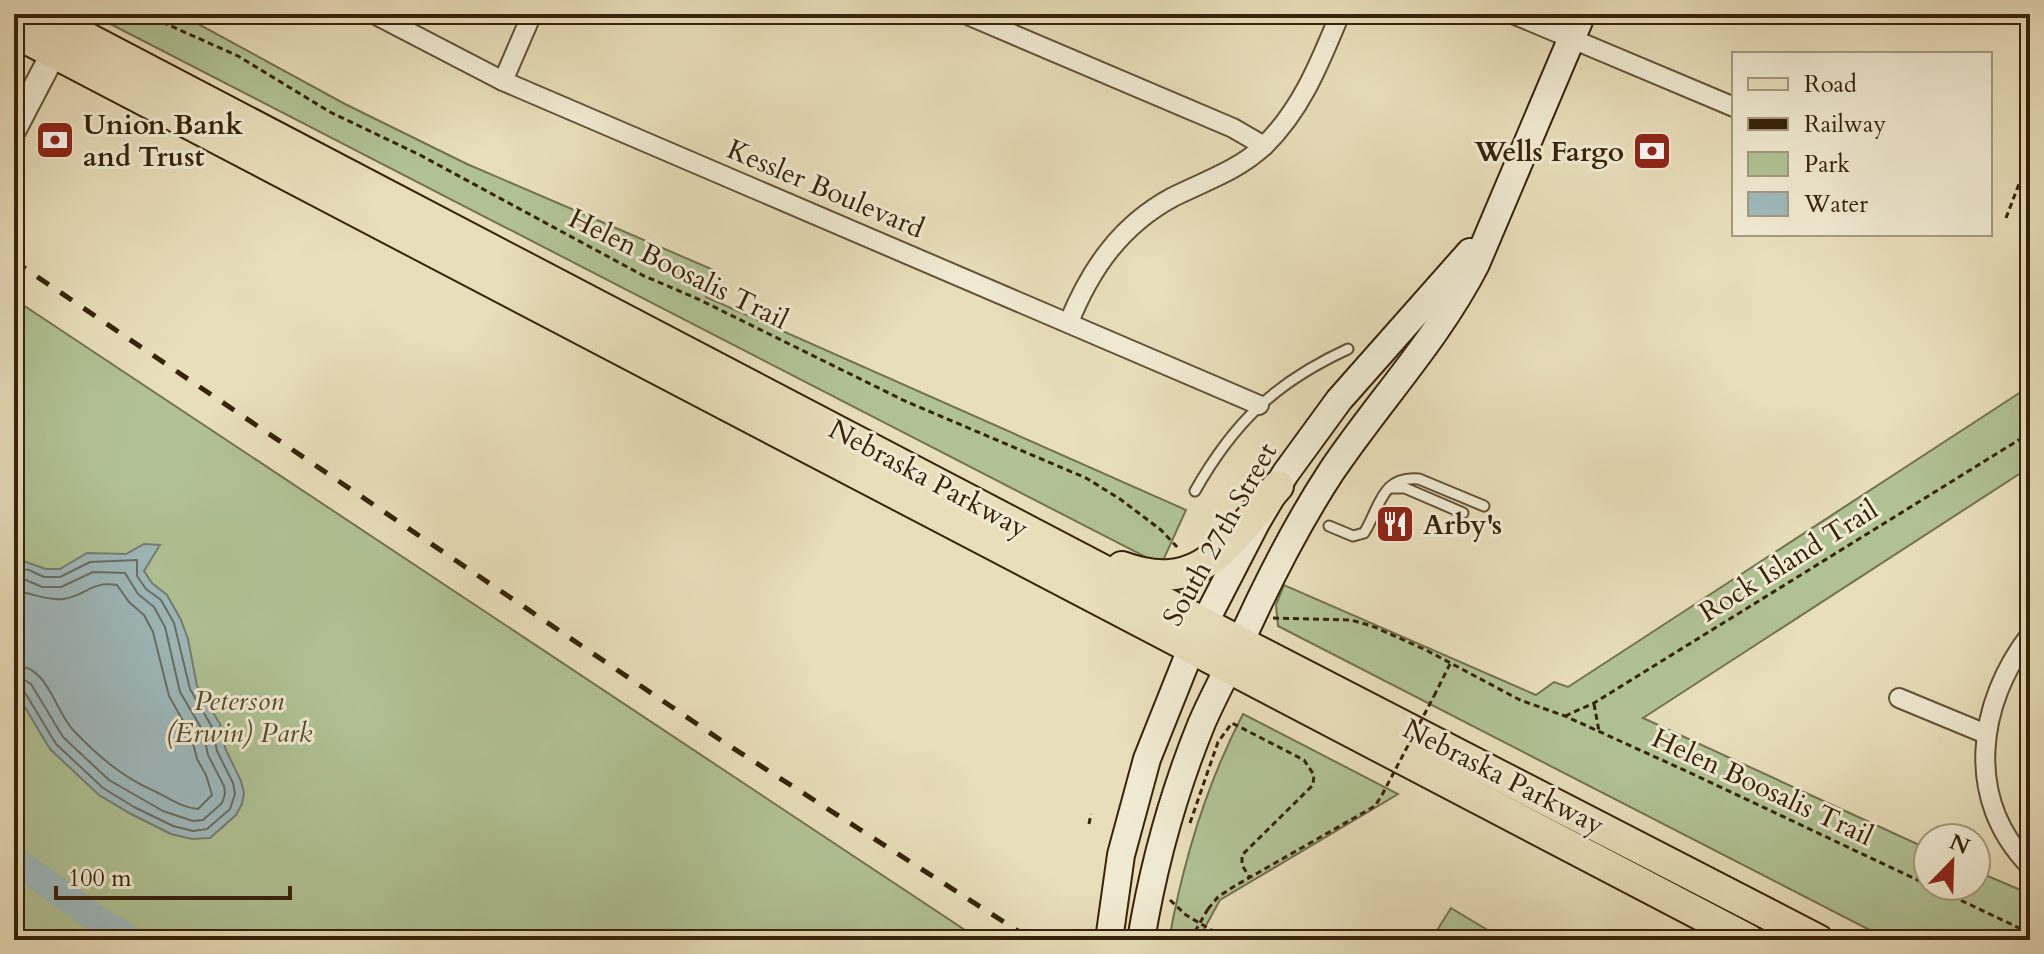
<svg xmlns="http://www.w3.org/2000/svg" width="2044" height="954" font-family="Cardo,serif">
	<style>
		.green { fill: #b0c294; stroke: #74724f; stroke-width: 2 }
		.water { fill: #9eb9bc; stroke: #757d75; stroke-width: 2 }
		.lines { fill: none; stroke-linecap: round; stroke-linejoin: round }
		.shore { stroke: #6a6e63; stroke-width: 2 }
		.river { stroke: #9eb9bc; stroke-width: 28 }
		.service-casing { stroke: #635236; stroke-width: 13 }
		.minor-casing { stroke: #635236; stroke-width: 22 }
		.tertiary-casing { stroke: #635236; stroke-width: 28 }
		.secondary-casing { stroke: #37230a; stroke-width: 30 }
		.primary-casing { stroke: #37230a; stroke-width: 34 }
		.path { stroke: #37230a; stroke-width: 3; stroke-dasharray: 6 4; stroke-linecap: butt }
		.service { stroke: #f0ead2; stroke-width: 9 }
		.minor { stroke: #f0ead2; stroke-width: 18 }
		.tertiary { stroke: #f0ead2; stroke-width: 24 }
		.secondary { stroke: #f0ead2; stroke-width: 26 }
		.primary { stroke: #e8deba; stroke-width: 30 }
		.rail { stroke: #37230a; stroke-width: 5; stroke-dasharray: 14 14; stroke-linecap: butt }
		.path-bridge { stroke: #37230a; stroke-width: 3; stroke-dasharray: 6 4; stroke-linecap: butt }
		.labels { text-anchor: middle; stroke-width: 6; stroke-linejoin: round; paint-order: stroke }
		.poi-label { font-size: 28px; font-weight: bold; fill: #37230a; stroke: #f0ead2; text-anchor: start }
		.street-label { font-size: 28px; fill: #37230a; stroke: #f0ead2 }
		.park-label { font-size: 28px; font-style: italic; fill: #554b2c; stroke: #f0ead2 }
	</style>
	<rect width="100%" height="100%" fill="#e8deba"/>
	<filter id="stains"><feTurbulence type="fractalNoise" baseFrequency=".0025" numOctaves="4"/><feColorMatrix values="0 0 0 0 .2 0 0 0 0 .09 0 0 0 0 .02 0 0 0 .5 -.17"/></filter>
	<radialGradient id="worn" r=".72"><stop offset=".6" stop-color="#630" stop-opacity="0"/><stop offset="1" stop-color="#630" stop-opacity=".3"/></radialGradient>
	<g class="green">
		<polygon points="91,14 180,14 345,104 467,164 716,271 706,297 1186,510 1161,565"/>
		<polygon points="14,299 980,940 14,940"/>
		<polygon points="2030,386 2030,467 1643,718 1928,849 1928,886 1976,886 1976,871 2030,894 2030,940 1889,940 1278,626 1276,605 1284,585 1536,695 1554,682 1568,687"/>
		<path d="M1243 714 1398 794 1220 900 1198 940H1169C1183 862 1206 785 1243 714Z"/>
		<polygon points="1451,908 1504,940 1431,940"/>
	</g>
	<polygon class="water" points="144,544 160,545 144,571 152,583 167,595 181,620 188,639 197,686 220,724 225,748 241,781 244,793 242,804 236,815 210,838 192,839 171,834 131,814 99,795 50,749 14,689 14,558 46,569 60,569 87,553 126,554"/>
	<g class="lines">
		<g class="shore">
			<polyline points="14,568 29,570 44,577 60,577 90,562 137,560 137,576 146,589 161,600 174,623 190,689 212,727 217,751 233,783 235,794 230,809 207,829 193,831 173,826 134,807 103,788 56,744 24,691 14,688"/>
			<polyline points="14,578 26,580 42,587 61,587 93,572 125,573 138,594 154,607 165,627 180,692 203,731 208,755 224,786 225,794 222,803 203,820 193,821 163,811 109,780 63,737 31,684 23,679 14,677"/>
			<path d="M14 591C31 592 45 601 63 599 86 596 90 581 117 585L129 602 144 615 153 632 169 696 191 735 197 759 206 775 212 795 198 809C179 807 168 797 152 790 121 776 97 755 74 731 53 709 50 667 14 665"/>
		</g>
		<polyline class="river" points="14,860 91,915 131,940"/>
		<defs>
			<g id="service">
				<polyline points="1391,488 1405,488 1463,513"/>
				<path d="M1195 491C1234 422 1276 382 1348 349"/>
				<path d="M1329 526 1353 536 1364 533C1380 508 1381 475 1419 479L1484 506"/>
			</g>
			<g id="minor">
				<polyline points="374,14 503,81 1259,405"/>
				<polyline points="965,14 1233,128 1264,146"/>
				<polyline points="1513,14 1734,107"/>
				<polyline points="503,81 532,14"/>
				<path d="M1069 322C1091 268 1121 225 1173 197 1205 181 1237 171 1264 146 1302 109 1320 62 1340 14"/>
				<path d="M2030 635C1977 704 1964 799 2030 866"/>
				<polyline points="1899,698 1986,734"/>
			</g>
			<polyline id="tertiary" points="14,129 62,37"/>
			<g id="secondary">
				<polyline points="1109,940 1121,855 1147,759 1191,649 1256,523 1285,474 1339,400 1470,252"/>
				<path d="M1141 940C1153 867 1173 794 1201 725 1211 701 1224 678 1235 654 1263 591 1293 530 1331 472 1378 402 1437 340 1476 264L1582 14"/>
			</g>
			<g id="primary">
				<polyline points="41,14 1240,642 1818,940"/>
				<polyline points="14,32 1749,940"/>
				<path d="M1122 567C1203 597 1231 539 1278 486"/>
			</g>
		</defs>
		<use href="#service" class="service-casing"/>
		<use href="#minor" class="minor-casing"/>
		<use href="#tertiary" class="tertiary-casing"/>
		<use href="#secondary" class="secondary-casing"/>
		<use href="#primary" class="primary-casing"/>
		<g class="path">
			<polyline points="144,14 238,56 330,112 420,155 642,275 698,299 905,401 1086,478 1120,499 1161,530 1178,548"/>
			<polyline points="2006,218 2030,155"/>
			<polyline points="1273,618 1351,620 1372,626 1426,650 1520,700 1565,716 1697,776 2030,933"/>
			<polyline points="1434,696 1450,664"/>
			<polyline points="1594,704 1599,731"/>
			<polyline points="1565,716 1594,703 2030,433"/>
			<polyline points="1190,823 1218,742 1232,723 1304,760 1314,775 1313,785 1242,855 1242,865 1250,878"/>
			<polyline points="1089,824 1091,814"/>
			<polyline points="1170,900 1186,915 1228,940"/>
			<polyline points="1208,909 1218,897 1233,887 1375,806 1382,795"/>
		</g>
		<use href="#service" class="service"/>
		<use href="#minor" class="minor"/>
		<use href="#tertiary" class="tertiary"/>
		<use href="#secondary" class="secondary"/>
		<use href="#primary" class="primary"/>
		<polyline class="rail" points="14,261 722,741 1032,940"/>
		<g class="path-bridge">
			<polyline points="1382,795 1434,696"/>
			<polyline points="1190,940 1208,909"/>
		</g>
	</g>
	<defs>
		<symbol id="bank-square" viewBox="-11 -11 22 22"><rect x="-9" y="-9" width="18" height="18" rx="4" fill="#8f2418" stroke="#f0ead2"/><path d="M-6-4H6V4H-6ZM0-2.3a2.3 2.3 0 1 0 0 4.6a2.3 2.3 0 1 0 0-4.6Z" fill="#fff"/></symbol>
		<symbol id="restaurant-square" viewBox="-11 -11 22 22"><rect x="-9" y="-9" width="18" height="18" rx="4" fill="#8f2418" stroke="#f0ead2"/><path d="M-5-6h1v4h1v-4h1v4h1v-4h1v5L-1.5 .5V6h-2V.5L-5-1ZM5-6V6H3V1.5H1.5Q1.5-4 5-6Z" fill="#fff"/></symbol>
	</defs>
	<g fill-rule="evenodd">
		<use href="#bank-square" x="33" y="118" width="44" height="44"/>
		<use href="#bank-square" x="1630" y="129" width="44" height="44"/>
		<use href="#restaurant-square" x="1373" y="502" width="44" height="44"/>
	</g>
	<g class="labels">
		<g class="poi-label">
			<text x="83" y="134">Union Bank<tspan x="83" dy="32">and Trust</tspan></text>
			<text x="1624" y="161" text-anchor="end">Wells Fargo</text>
			<text x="1423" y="534">Arby's</text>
		</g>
		<g class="street-label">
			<text transform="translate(826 188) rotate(23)" y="10">Kessler Boulevard</text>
			<text transform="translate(679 268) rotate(26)" y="10">Helen Boosalis Trail</text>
			<text transform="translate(929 478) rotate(28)" y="10">Nebraska Parkway</text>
			<text transform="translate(1219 534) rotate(-61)" y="10">South 27th Street</text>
			<text transform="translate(1788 560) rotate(-32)" y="10">Rock Island Trail</text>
			<text transform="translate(1504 776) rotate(27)" y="10">Nebraska Parkway</text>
			<text transform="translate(1763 786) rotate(25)" y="10">Helen Boosalis Trail</text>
		</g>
		<g class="park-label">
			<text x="239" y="710">Peterson<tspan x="239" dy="32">(Erwin) Park</tspan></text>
		</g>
	</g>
	<rect width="2044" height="954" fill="none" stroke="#e8deba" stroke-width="48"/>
	<rect x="16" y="16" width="2012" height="922" fill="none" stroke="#37230a" stroke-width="4"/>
	<rect x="24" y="24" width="1996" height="906" fill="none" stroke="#37230a" stroke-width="2"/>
	<rect x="1732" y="52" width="260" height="184" fill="#f0ead2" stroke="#a69a82" stroke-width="2"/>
	<rect x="1748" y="78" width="40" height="12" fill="#e8deba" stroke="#a69a82" stroke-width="2"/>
	<text x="1804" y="92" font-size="24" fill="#37230a">Road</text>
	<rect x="1748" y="118" width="40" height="12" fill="#37230a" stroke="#a69a82" stroke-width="2"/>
	<text x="1804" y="132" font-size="24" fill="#37230a">Railway</text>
	<rect x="1748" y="152" width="40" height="24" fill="#b0c294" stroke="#a69a82" stroke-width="2"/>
	<text x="1804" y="172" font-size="24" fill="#37230a">Park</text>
	<rect x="1748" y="192" width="40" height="24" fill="#9eb9bc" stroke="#a69a82" stroke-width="2"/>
	<text x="1804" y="212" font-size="24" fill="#37230a">Water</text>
	<g transform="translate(1952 862) rotate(23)"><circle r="38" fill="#f0ead2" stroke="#a69a82" stroke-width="2"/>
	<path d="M0-6L14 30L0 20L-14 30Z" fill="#8f2418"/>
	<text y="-12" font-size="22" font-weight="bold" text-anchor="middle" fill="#37230a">N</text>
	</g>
	<path d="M56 886v12h234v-12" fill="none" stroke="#37230a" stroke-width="4"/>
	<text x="68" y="886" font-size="24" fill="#37230a" stroke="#f0ead2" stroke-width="6" paint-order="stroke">100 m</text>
	<rect width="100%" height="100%" filter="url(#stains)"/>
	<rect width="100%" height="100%" fill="url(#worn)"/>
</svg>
